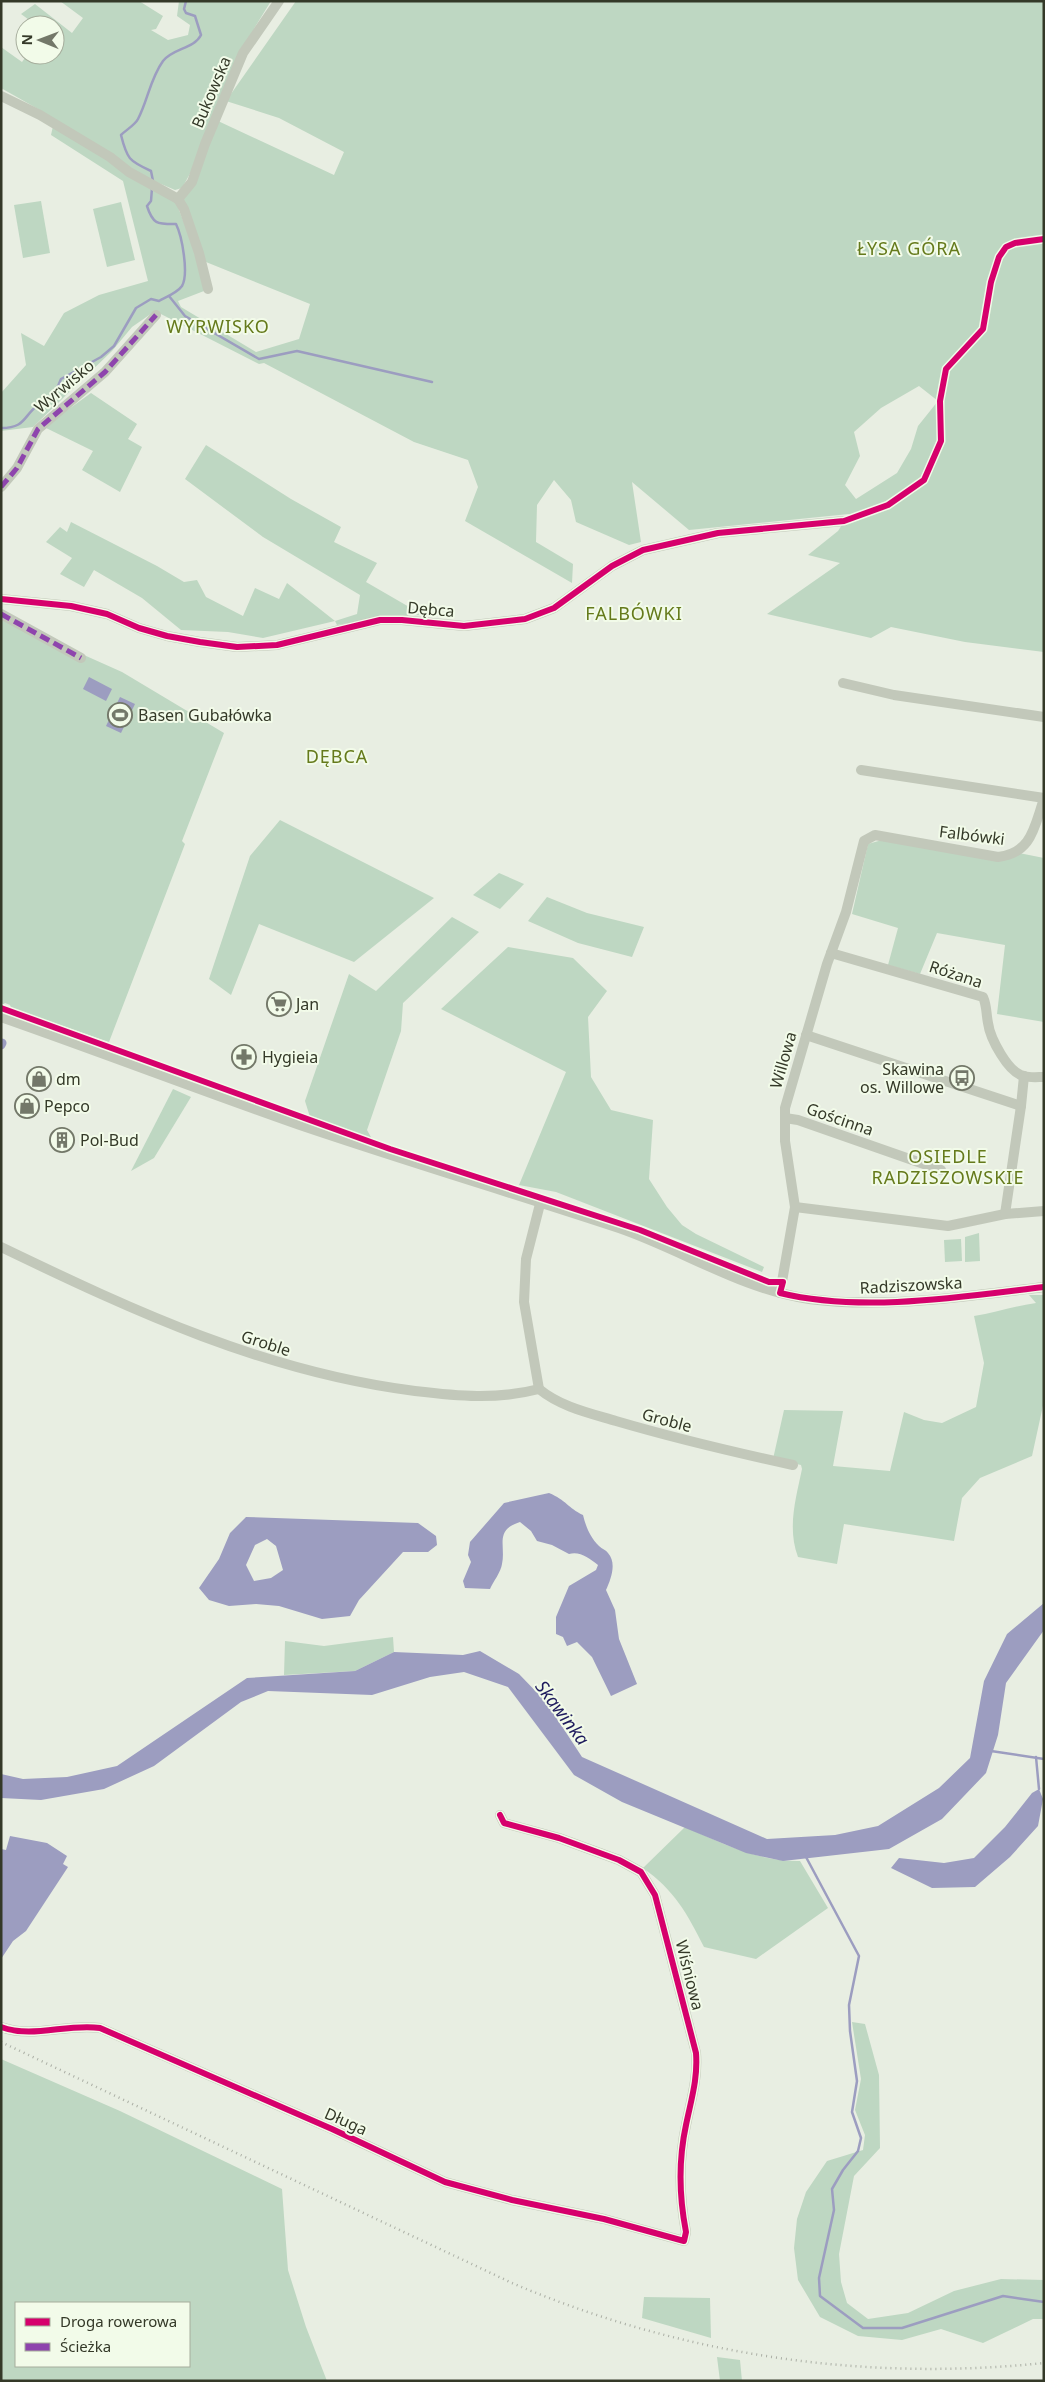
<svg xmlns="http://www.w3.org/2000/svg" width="1045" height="2382" font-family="'Noto Sans',sans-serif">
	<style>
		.green { fill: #bed7c2; fill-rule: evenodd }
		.water { fill: #9c9dc0; fill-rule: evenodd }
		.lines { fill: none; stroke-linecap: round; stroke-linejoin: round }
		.stream { stroke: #9c9dc0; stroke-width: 2.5 }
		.canal { stroke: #9c9dc0; stroke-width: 9 }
		.minor { stroke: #c2c8ba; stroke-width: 10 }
		.rail { stroke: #abafa5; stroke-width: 2.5; stroke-dasharray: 1 4; stroke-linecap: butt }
		.quiet { stroke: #8e44ad; stroke-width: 5; stroke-dasharray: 10 5; stroke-linecap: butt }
		.cycleway-casing { stroke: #f2fbe9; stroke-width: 9 }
		.cycleway { stroke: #d6006c; stroke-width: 6 }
		.labels { text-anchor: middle; stroke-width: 4; stroke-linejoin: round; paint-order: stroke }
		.street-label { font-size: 16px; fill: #343928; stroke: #f2fbe9 }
		.poi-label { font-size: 16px; fill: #343928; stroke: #f2fbe9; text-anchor: start }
		.neighbourhood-label { font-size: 18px; letter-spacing: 1px; fill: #657a1b; stroke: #f2fbe9 }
		.water-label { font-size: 18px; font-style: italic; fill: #1e1b5d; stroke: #f2fbe9 }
	</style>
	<rect width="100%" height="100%" fill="#e8eee2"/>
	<g class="green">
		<polygon points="60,1 139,1 163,16 156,29 151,30 168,40 188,35 190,25 177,16 179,1 271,1 255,27 192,170 182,188 175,190 140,175 45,113 1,88 1,47 22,62 27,55 55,55 55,25 36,25 21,14 35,4 72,33 83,18"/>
		<path d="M296 1H1044V652L965 642 891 627 871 638 767 614 840 563 808 555 838 531 849 514 689 530 632 482 641 542 629 545 576 522 571 500 554 480 537 505 536 542 573 564 572 583 465 521 478 487 468 460 414 442 264 363 259 364 155 311 132 327 112 351 33 427 1 431V393L26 365 21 333 44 346 64 313 99 295 148 281 123 181 51 135 53 126 176 202 195 251 204 291 178 301 181 307 256 352 299 339 310 304 206 262 182 200 218 121 334 175 344 152 279 118 226 101ZM919 386 938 401 918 426 911 449 897 473 856 499 845 485 860 456 854 432 881 408Z"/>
		<polygon points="41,201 50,253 23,258 14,205"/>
		<polygon points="121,202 135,260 107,267 93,209"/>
		<polygon points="91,393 137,424 128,439 142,447 120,492 82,470 93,451 44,427"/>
		<polygon points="206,445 291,499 341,527 334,542 377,563 366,582 423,615 388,616 337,625 335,621 263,638 228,632 181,630 142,598 94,570 84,587 60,574 72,558 46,542 60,527 67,532 71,522 157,566 184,582 197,580 206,597 243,616 255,588 279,599 287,583 335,621 357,614 360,595 263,537 185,479"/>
		<polygon points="1,618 122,672 224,733 182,841 185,844 109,1042 11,1008 10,1005 5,1003 1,1006"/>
		<polygon points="280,820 434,898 354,962 259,924 231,995 209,979 250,856"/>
		<polygon points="882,840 942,851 1019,853 1044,858 1044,1022 997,1014 1005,945 937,933 920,974 888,965 898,928 852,914 868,844"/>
		<polygon points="499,873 524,884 500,909 473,895"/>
		<polygon points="547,897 587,913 644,927 632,957 578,943 528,921"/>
		<polygon points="452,917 479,932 403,1003 401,1031 367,1130 372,1139 360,1139 314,1121 310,1117 305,1101 349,974 376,991"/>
		<polygon points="508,947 573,958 607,991 588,1017 591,1077 611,1110 653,1120 649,1179 667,1207 682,1225 696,1234 764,1267 762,1272 556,1192 519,1185 566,1072 441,1009"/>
		<polygon points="173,1089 191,1097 154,1158 131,1171"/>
		<polygon points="979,1233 980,1261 965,1262 965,1237"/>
		<polygon points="961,1239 962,1261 945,1262 944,1240"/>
		<path d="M1029 1295H1044V1401L1032 1456 980 1478 962 1498 954 1541 844 1524 837 1564 798 1557C787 1528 796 1498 802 1469L801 1465 773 1459 784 1410 843 1411 833 1466 890 1471 904 1412 924 1420 942 1423 976 1407 984 1363 974 1316C995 1313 1014 1306 1036 1303Z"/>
		<polygon points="393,1637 394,1652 355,1671 284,1675 285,1641 324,1646"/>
		<path d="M685 1827C722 1843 759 1862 800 1861L828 1908 756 1959 704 1947C687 1913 674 1890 643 1868Z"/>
		<polygon points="852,2022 865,2024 879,2075 880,2148 854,2176 839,2254 841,2282 847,2303 868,2319 908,2313 954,2291 1001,2279 1044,2280 1044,2319 1033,2319 983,2343 941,2329 902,2340 858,2336 820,2317 798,2280 794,2248 797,2219 806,2192 827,2161 863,2150 865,2135 855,2110 861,2079"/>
		<path d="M1 2059 120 2111 282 2189 288 2270 306 2327 327 2381H1ZM189 2303V2366H16V2303Z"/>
		<polygon points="644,2297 710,2298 711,2338 642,2318"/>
		<polygon points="717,2357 740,2360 742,2381 720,2381"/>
	</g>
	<g class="water">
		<polygon points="89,677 112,689 106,701 83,689"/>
		<polygon points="120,697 135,704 121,733 106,726"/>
		<path d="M549 1493C566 1500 568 1508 583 1515 586 1527 590 1537 599 1546 602 1549 606 1550 608 1553 617 1563 611 1579 606 1590L615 1610 619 1639 637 1684 611 1696 592 1657 577 1642 567 1646 563 1637 556 1634V1617L569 1586 596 1570 598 1565C589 1558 580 1551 569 1554L552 1545 537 1541 531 1531 520 1522C494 1530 506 1546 502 1564 501 1572 493 1582 490 1589L465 1588 463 1581 471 1562 468 1555 470 1542 504 1503Z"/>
		<path d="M246 1517 418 1523 436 1536 437 1545 428 1552H403L359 1600 350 1616 322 1619 279 1606 256 1604 229 1606 209 1600 199 1588 219 1559 230 1533ZM267 1539 276 1546 283 1570 271 1578 254 1581 246 1565 255 1545Z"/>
		<polygon points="1044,1603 1044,1630 1006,1683 998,1735 986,1773 942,1819 889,1849 783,1861 746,1853 622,1802 574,1775 508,1687 464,1672 430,1677 372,1695 268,1691 241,1702 154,1766 104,1789 41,1800 1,1798 1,1774 23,1779 67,1777 117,1766 247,1678 355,1671 394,1652 463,1655 480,1651 519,1674 546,1702 582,1757 767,1839 835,1835 878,1826 939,1788 970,1758 984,1681 1007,1634"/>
		<polygon points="1039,1789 1043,1799 1038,1826 1010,1857 975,1887 932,1888 891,1868 899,1858 944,1863 974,1858 1005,1827 1032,1793"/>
		<polygon points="10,1836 47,1843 67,1856 63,1864 68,1867 26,1931 13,1941 1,1959 1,1849 6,1850"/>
	</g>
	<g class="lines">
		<g class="stream">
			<path d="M153 181 151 171C129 161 127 159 121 135 126 130 135 125 138 119 148 100 150 79 163 61 173 48 194 49 201 35L195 16 186 13 184 9 186 1"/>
			<polyline points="169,296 185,316 259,359 297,351 432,382"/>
			<path d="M1 428C26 428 23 416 38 405 42 401 49 400 53 398L61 379 101 357 114 346 136 308 151 299 159 301C166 297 177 293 182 286 189 274 182 236 176 224 158 224 153 225 147 206L151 201 152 188"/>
			<polyline points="991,1751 1044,1759"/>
			<polyline points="1036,1757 1039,1789"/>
			<polyline points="806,1857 859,1956 849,2005 850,2031 857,2081 852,2112 861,2138 858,2151 843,2170 832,2189 834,2210 819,2278 820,2296 863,2328 902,2328 1003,2296 1044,2302"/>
		</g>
		<polyline class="canal" points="1,1045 2,1043"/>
		<g class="minor">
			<polyline points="1,96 40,115 110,157 129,172 178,199 184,209 199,253 208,289"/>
			<polyline points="178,199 192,182 205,144 243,53 279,1"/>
			<polyline points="1,487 17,468 38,429 105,372 156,315"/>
			<polyline points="1,599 71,606 107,614 139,628 167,636 200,642 237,647 277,645 380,620 402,620 464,626 525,619 554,608 612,566 643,550 718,533 844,521"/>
			<polyline points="1,614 81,658"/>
			<polyline points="843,683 894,695 1044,717"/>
			<polyline points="861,770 1044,798"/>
			<path d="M831 953 983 997C987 1006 986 1013 988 1023 990 1038 1008 1073 1024 1076 1030 1078 1038 1077 1044 1077"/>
			<path d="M1 1017C101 1052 200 1090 300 1125 406 1161 513 1193 619 1228 683 1250 741 1289 809 1299 885 1309 968 1296 1044 1287"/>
			<polyline points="806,1035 1021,1106"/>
			<polyline points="785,1118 798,1120 941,1170"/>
			<polyline points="795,1207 948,1226 1005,1214 1044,1211"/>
			<polyline points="1005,1214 1021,1106 1024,1076"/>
			<path d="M1 1247C136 1312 265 1372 415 1391 457 1396 497 1400 539 1389L524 1302 526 1259 540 1204"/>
			<path d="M780 1293 795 1207 785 1141V1108L827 964 846 912 864 841 875 835 998 857C1032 853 1034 827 1044 799"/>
			<path d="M539 1389C561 1407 589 1413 616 1421 674 1438 733 1452 793 1465"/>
			<path d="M1 2027C33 2039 67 2023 100 2028L332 2129 445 2182 512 2200 604 2219 684 2241 686 2232C679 2196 678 2162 686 2125 691 2100 698 2079 696 2053L655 1895 641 1872 619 1860 559 1838 504 1823 500 1815"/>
		</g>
		<path class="rail" d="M1 2042 512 2283C681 2355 862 2382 1044 2363"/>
		<g class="quiet">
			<polyline points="1,487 17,468 38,429 105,372 156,315"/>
			<polyline points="1,614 81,658"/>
		</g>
		<defs>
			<g id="cycleway">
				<polyline points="1,599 71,606 107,614 139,628 167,636 200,642 237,647 277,645 380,620 402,620 464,626 525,619 554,608 612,566 643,550 718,533 844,521 888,505 924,480 941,441 940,401 946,369 983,329 991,282 999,257 1006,247 1015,243 1044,239"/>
				<path d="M1 1008 390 1149 640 1230 769 1282H783L780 1293C862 1313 961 1297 1044 1287"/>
				<path d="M1 2027C33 2039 67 2023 100 2028L332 2129 445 2182 512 2200 604 2219 684 2241 686 2232C679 2196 678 2162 686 2125 691 2100 698 2079 696 2053L655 1895 641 1872 619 1860 559 1838 504 1823 500 1815"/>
			</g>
		</defs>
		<use href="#cycleway" class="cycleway-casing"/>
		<use href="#cycleway" class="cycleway"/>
	</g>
	<defs>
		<symbol id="stadium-ring" viewBox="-11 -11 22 22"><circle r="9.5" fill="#f2fbe9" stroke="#737869" stroke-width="1.5"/><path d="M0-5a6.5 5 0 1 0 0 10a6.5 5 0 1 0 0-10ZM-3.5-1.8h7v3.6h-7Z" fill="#737869"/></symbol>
		<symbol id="supermarket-ring" viewBox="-11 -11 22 22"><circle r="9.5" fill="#f2fbe9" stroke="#737869" stroke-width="1.5"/><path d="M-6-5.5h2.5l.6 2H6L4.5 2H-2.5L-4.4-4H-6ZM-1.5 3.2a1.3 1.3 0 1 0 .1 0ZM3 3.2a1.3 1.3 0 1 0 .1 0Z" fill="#737869"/></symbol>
		<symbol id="pharmacy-ring" viewBox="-11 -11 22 22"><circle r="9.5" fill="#f2fbe9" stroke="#737869" stroke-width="1.5"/><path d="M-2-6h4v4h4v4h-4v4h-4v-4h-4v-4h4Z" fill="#737869"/></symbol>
		<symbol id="bus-ring" viewBox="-11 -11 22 22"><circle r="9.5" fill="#f2fbe9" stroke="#737869" stroke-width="1.5"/><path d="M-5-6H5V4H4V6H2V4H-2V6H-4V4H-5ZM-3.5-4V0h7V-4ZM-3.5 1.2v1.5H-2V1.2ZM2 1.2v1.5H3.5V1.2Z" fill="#737869"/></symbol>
		<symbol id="shop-ring" viewBox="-11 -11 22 22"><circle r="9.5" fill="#f2fbe9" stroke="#737869" stroke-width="1.5"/><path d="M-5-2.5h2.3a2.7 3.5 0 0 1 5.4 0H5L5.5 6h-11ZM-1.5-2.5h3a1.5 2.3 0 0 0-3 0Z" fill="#737869"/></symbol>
		<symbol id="building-ring" viewBox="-11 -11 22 22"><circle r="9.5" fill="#f2fbe9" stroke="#737869" stroke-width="1.5"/><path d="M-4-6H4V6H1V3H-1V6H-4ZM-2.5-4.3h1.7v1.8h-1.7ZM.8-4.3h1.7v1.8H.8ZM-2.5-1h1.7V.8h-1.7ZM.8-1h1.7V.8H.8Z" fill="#737869"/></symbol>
	</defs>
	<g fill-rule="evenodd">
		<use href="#stadium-ring" x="106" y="701" width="28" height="28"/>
		<use href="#supermarket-ring" x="265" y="990" width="28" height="28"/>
		<use href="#pharmacy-ring" x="230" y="1043" width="28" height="28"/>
		<use href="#bus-ring" x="948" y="1064" width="28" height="28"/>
		<use href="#shop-ring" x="25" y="1065" width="28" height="28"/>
		<use href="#shop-ring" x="13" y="1092" width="28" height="28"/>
		<use href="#building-ring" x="48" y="1126" width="28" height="28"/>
	</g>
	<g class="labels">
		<g class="street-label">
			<text transform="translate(211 92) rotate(-67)" y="6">Bukowska</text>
			<text transform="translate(64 386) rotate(-40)" y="6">Wyrwisko</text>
			<text transform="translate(431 609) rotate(5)" y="6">Dębca</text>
			<text transform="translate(972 835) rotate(7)" y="6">Falbówki</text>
			<text transform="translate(956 974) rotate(18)" y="6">Różana</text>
			<text transform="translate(783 1060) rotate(-74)" y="6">Willowa</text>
			<text transform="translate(840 1119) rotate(19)" y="6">Gościnna</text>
			<text transform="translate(911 1285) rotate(-3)" y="6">Radziszowska</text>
			<text transform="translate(266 1343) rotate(18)" y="6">Groble</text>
			<text transform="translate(667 1420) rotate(15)" y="6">Groble</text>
			<text transform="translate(690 1975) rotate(76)" y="6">Wiśniowa</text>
			<text transform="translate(346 2121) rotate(24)" y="6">Długa</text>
		</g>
		<g class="poi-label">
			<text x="138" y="721">Basen Gubałówka</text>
			<text x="296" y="1010">Jan</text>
			<text x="262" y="1063">Hygieia</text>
			<text x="944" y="1075" text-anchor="end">Skawina<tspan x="944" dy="18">os. Willowe</tspan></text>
			<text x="56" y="1085">dm</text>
			<text x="44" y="1112">Pepco</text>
			<text x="80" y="1146">Pol-Bud</text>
		</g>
		<g class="neighbourhood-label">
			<text x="909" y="255">ŁYSA GÓRA</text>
			<text x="218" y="333">WYRWISKO</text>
			<text x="634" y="620">FALBÓWKI</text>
			<text x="337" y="763">DĘBCA</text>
			<text x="948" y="1163">OSIEDLE<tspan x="948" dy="21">RADZISZOWSKIE</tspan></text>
		</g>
		<g class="water-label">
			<text transform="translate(562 1713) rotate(53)" y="6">Skawinka</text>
		</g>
	</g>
	<rect width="1045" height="2382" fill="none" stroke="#343928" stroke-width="5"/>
	<rect x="15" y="2302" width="175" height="65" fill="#f2fbe9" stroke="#a6ad9c"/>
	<rect x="25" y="2318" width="25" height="8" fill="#d6006c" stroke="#a6ad9c"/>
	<text x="60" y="2327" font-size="15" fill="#343928">Droga rowerowa</text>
	<rect x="25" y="2343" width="25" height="8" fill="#8e44ad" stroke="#a6ad9c"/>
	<text x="60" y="2352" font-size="15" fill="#343928">Ścieżka</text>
	<g transform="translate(40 40) rotate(271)"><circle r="24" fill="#f2fbe9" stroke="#a6ad9c"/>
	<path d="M0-4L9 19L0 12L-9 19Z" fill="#737869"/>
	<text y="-8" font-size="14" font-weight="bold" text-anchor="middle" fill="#343928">N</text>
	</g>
</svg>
